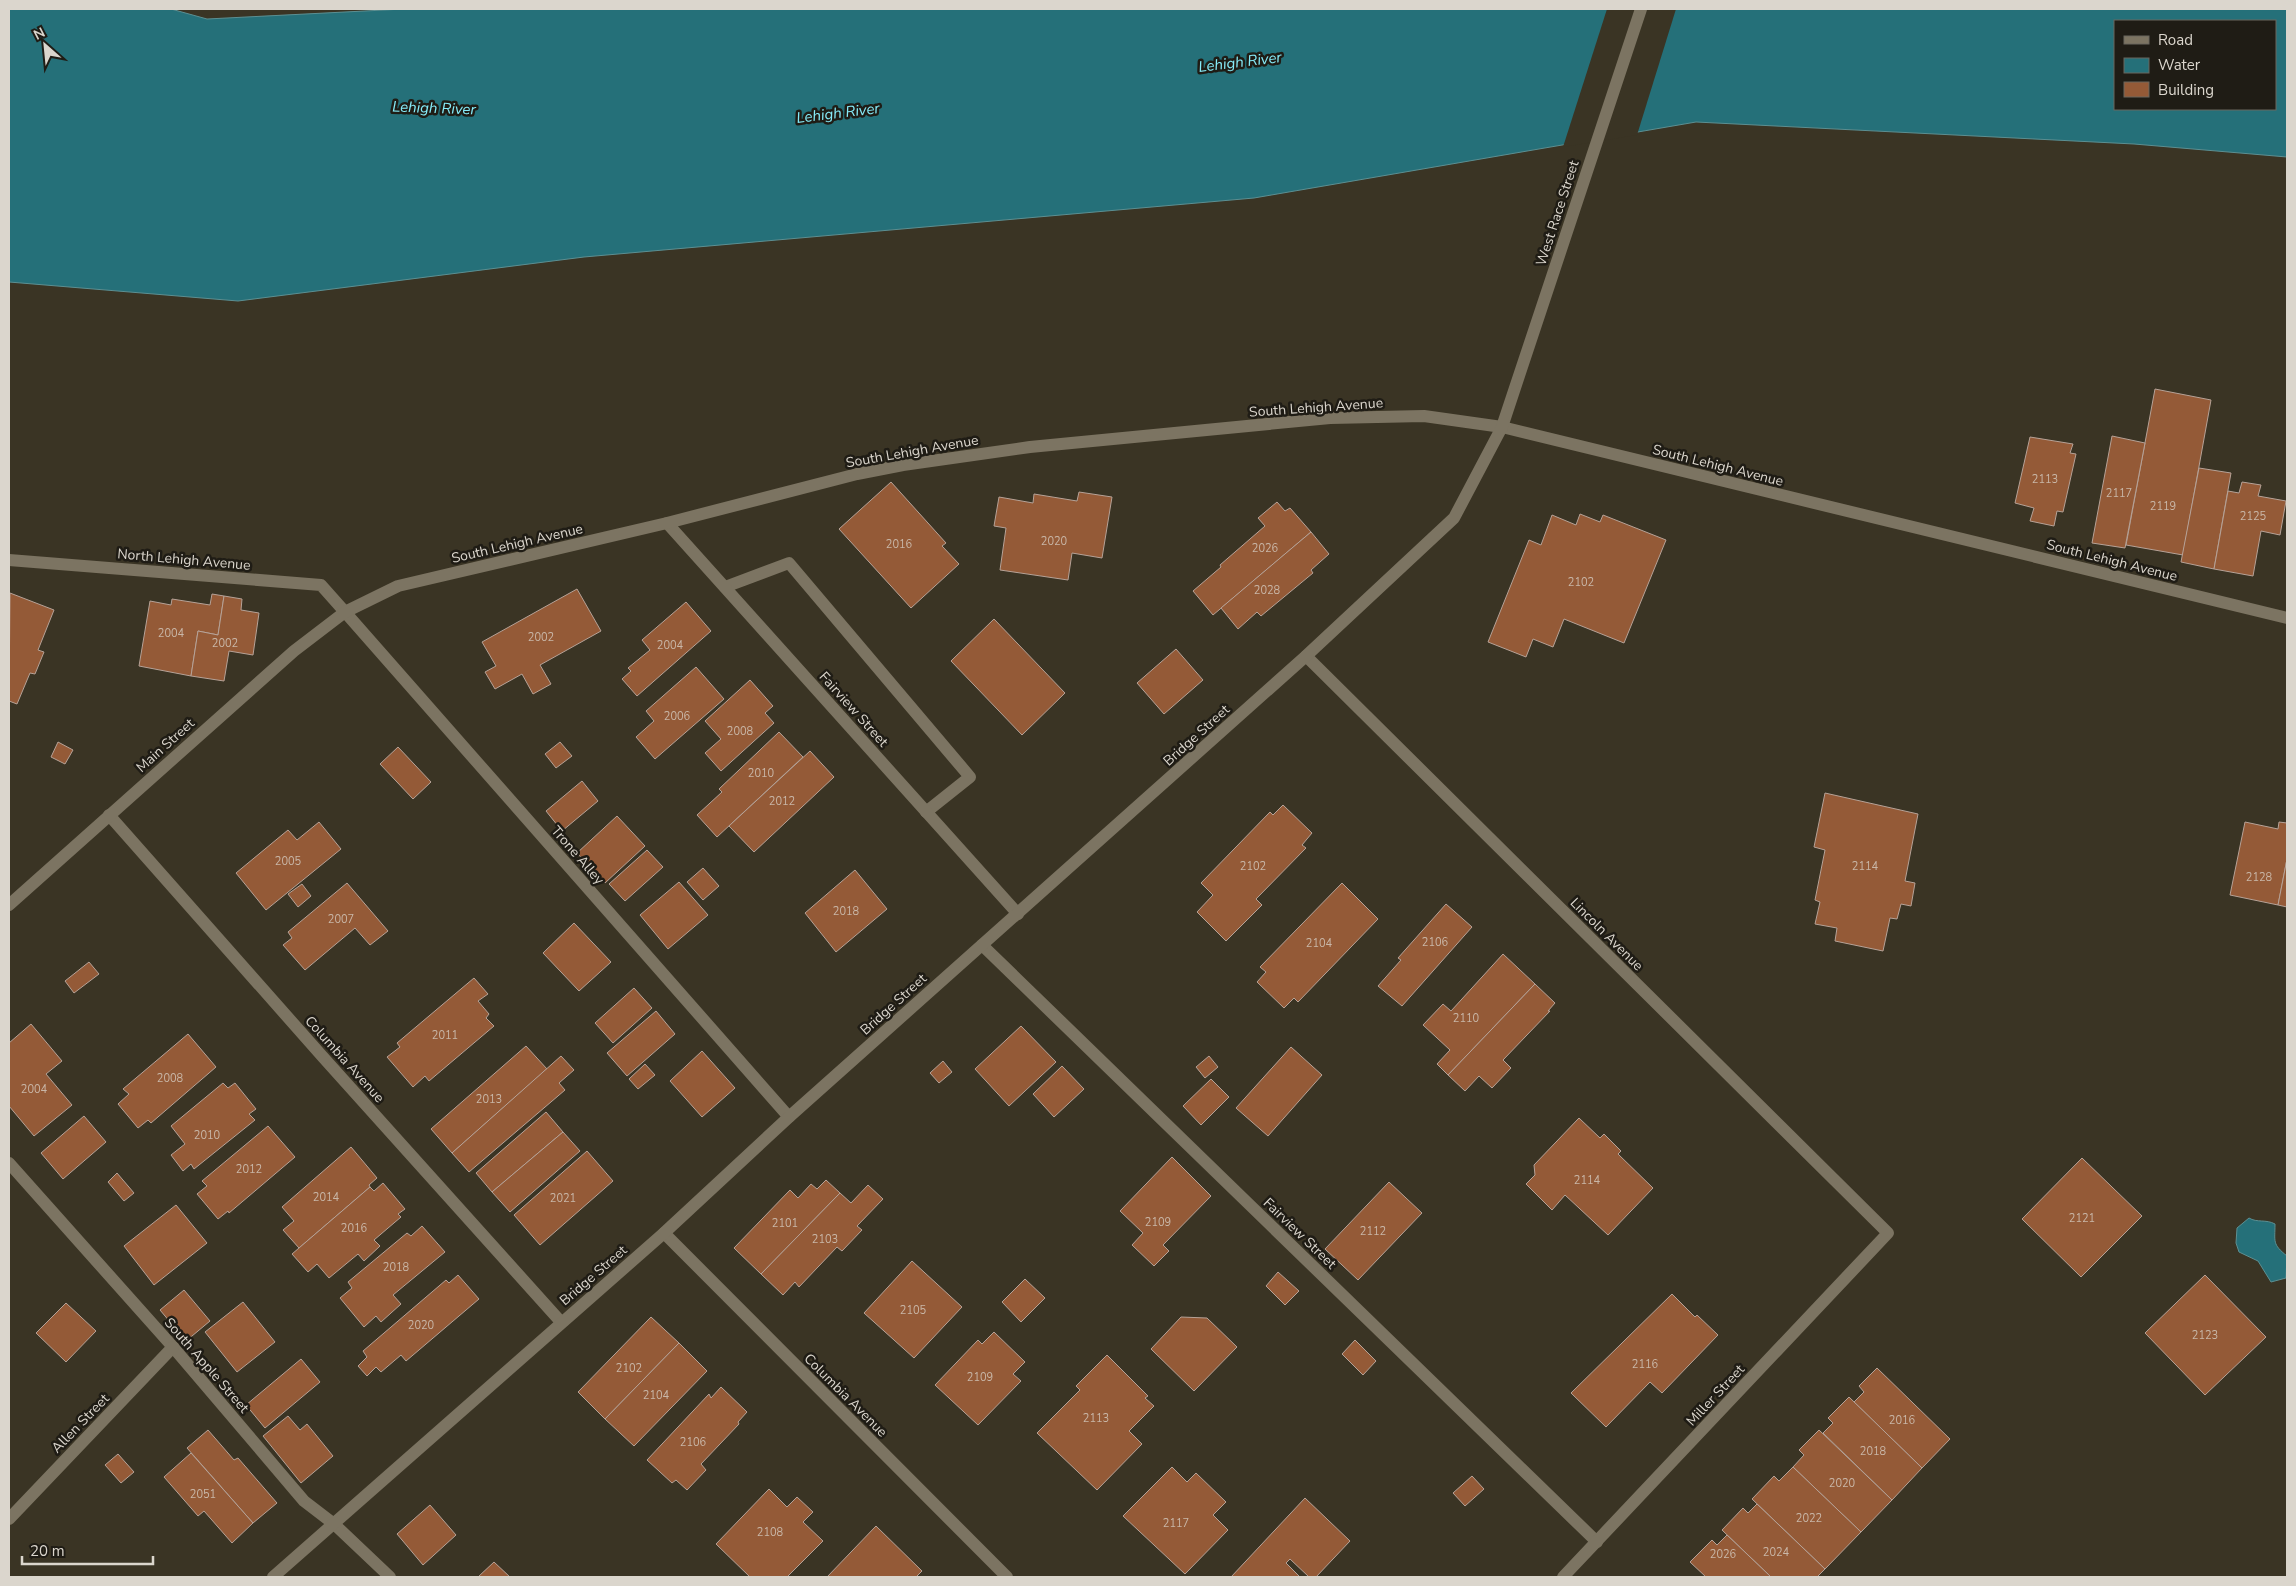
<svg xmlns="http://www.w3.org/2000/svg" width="2296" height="1586" font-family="'Nunito Sans',sans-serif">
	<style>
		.water { fill: #257079; stroke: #5c8f92; fill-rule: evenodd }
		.pier { fill: #3a3424 }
		.building { fill: #945a37; stroke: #b6a297 }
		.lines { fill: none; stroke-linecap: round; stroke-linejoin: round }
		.service { stroke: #7c7462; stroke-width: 12 }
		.minor { stroke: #7c7462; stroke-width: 12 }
		.secondary { stroke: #7c7462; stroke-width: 12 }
		.labels { text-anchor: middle; stroke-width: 5; stroke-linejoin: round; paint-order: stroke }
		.number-label { font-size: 11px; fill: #c9b7a8 }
		.street-label { font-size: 14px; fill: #dbd6cd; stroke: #1f1c15 }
		.water-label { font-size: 15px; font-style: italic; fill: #86ecf9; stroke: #1f1c15 }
	</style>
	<rect width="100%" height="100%" fill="#3a3424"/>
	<g class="water">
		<path d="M9 9H171L207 19 404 9H2287V157L2134 144 1696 122 1254 198 584 257 238 301 9 282ZM2115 21H2275V109H2115Z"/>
		<path d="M2249 1218C2257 1223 2266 1219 2275 1224 2275 1242 2272 1244 2287 1256L2286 1278 2271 1282 2258 1261 2239 1252 2236 1243 2237 1228Z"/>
	</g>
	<polygon class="pier" points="1607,9 1676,9 1637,135 1563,147"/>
	<g class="building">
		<polygon points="2155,389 2211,400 2183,555 2126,545"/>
		<polygon points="2112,436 2145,443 2125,548 2092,543"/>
		<polygon points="2030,437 2073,444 2070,453 2076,454 2063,512 2057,511 2054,526 2030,521 2034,508 2015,503"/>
		<polygon points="2199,468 2231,473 2214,569 2181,562"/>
		<polygon points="891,482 946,543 942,546 959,564 911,608 839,529"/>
		<polygon points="2242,482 2261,485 2258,496 2286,501 2280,535 2261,531 2253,576 2214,569 2228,491 2239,493"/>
		<polygon points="1079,492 1112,497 1102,558 1072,553 1068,580 1000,570 1006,528 994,526 999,497 1033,503 1034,494 1077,501"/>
		<polygon points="1277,502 1285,511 1290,508 1311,532 1213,615 1193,591 1221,567 1220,565 1265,526 1258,518"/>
		<polygon points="1580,514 1600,522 1603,515 1666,540 1624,643 1564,619 1553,647 1533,639 1526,657 1488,642 1529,540 1541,545 1552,515 1576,525"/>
		<polygon points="1311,532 1329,554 1311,570 1313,573 1261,616 1257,612 1238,629 1221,608"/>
		<polygon points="577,589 601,631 540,665 551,684 533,694 522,674 495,689 485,672 496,666 482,642"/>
		<polygon points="10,593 54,610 38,650 44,652 35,674 30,673 17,704 9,701"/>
		<polygon points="212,594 224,596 218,635 198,631 191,676 139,666 150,601 171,605 172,599 210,605"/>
		<polygon points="224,596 242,599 241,610 259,613 253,655 229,651 224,681 191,676 198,631 218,635"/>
		<polygon points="686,602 711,631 637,696 622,679 631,671 628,668 650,650 642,640"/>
		<polygon points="994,619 1065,693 1022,735 951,661"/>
		<polygon points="1176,649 1203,680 1164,714 1137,683"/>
		<polygon points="696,667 724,699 655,759 636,737 654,721 646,711"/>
		<polygon points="750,680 773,706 765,713 774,723 721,771 705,753 721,739 705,721"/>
		<polygon points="779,732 803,757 717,837 697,815 722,792 719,789"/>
		<polygon points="58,742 73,750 65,764 51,757"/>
		<polygon points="560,742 572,756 556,768 545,754"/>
		<polygon points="398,747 431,782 413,799 380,764"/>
		<polygon points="810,751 834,777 754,852 729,826"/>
		<polygon points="582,781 598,801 562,831 546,811"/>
		<polygon points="1825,793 1918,814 1905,881 1915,883 1911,906 1901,904 1897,919 1890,918 1883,951 1835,941 1837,928 1815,924 1820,902 1815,900 1825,850 1814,847"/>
		<polygon points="1283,805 1312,833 1302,845 1306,848 1256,899 1262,905 1226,941 1197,912 1213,895 1201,883 1270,812 1273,815"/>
		<polygon points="617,816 645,846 605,883 577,853"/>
		<polygon points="319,822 341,849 266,910 236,873 288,830 297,840"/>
		<polygon points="2245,822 2278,829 2279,822 2287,823 2287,859 2278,905 2230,895"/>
		<polygon points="647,850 663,867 625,901 609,884"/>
		<polygon points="2287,859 2287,907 2278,905"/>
		<polygon points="703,868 719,886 703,900 687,882"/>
		<polygon points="855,870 887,909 836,952 805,913"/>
		<polygon points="679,882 708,915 668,949 640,915"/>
		<polygon points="347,883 388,931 370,945 355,928 305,970 283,945 292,938 288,932"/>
		<polygon points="1342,883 1378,919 1298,1002 1294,998 1284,1008 1257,982 1266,972 1260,967"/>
		<polygon points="302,884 311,896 298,907 288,894"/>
		<polygon points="1446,904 1472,927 1402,1006 1378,986 1401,960 1398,958"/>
		<polygon points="574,923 611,962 579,991 543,953"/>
		<polygon points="1503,954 1535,984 1448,1075 1437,1064 1450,1050 1423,1025 1443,1004 1451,1011"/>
		<polygon points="89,962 99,974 74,993 65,981"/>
		<polygon points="474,978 488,994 478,1001 489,1014 486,1018 494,1026 429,1081 425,1076 413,1087 387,1057 400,1047 397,1043"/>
		<polygon points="1535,984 1555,1003 1548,1011 1550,1011 1503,1060 1511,1068 1492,1088 1479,1076 1465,1091 1448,1075"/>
		<polygon points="634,988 652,1008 613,1043 595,1023"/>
		<polygon points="656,1011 675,1034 627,1076 607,1053"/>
		<polygon points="31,1024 62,1061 46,1074 72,1105 34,1136 9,1106 9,1043"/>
		<polygon points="1021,1026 1056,1062 1009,1106 975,1069"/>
		<polygon points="188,1034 216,1067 151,1123 148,1120 138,1128 118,1104 129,1094 123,1089"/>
		<polygon points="526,1046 547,1069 452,1153 431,1129"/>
		<polygon points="1291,1047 1322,1075 1268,1136 1236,1108"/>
		<polygon points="702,1051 735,1088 702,1117 670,1081"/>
		<polygon points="561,1056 574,1070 559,1083 565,1090 469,1172 452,1153"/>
		<polygon points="1209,1056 1218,1067 1205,1078 1196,1067"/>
		<polygon points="943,1061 952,1072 939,1083 930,1073"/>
		<polygon points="645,1064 655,1075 638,1089 629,1079"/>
		<polygon points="1062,1066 1084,1089 1054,1117 1033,1094"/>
		<polygon points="1211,1079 1229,1097 1201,1125 1183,1106"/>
		<polygon points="223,1083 228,1088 235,1083 256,1109 249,1114 255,1120 194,1169 191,1164 183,1171 171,1155 185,1144 171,1126"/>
		<polygon points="546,1112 563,1132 492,1192 476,1173"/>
		<polygon points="84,1116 106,1142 63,1179 41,1153"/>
		<polygon points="1579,1118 1600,1138 1604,1134 1621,1151 1618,1154 1653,1188 1608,1235 1565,1195 1552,1210 1526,1184 1535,1175 1534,1165"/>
		<polygon points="268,1126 295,1157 229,1213 228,1211 218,1219 197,1194 207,1186 202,1181"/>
		<polygon points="563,1132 580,1151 510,1212 492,1192"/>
		<polygon points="351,1147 377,1178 369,1185 370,1187 299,1248 283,1230 294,1221 282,1207"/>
		<polygon points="587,1151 613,1181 540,1245 514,1215"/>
		<polygon points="1172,1157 1211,1196 1163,1245 1169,1251 1154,1266 1132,1245 1143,1233 1120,1211"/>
		<polygon points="2082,1158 2142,1216 2081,1277 2022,1219"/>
		<polygon points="117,1173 134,1193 124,1201 108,1182"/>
		<polygon points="826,1180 840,1193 761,1274 734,1248 790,1190 798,1198 811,1184 817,1189"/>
		<polygon points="1389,1182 1422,1213 1358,1280 1325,1249"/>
		<polygon points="383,1183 405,1209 398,1214 401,1217 374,1240 380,1246 364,1261 358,1254 329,1278 317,1264 308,1272 292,1254 370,1187 374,1191"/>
		<polygon points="868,1185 883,1199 857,1226 862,1230 842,1251 837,1247 799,1287 795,1282 783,1295 761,1274 840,1193 851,1203"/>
		<polygon points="176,1205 207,1243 154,1285 124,1246"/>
		<polygon points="422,1226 445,1252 393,1295 401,1304 381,1322 376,1316 364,1327 340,1298 352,1288 348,1282 407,1233 411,1236"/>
		<polygon points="912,1261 962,1307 914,1358 864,1313"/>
		<polygon points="1278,1272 1299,1291 1285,1305 1266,1286"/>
		<polygon points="458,1275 479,1299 406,1361 401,1355 381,1372 376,1367 367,1376 358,1366 367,1357 363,1351 446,1280 449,1283"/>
		<polygon points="2205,1275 2266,1337 2205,1395 2145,1333"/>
		<polygon points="1025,1279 1045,1298 1021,1322 1002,1302"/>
		<polygon points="184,1290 210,1321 186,1341 160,1310"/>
		<polygon points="1672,1294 1695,1317 1697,1315 1718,1335 1662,1393 1650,1382 1606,1427 1571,1393"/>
		<polygon points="243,1302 275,1342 237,1372 205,1332"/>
		<polygon points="66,1303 96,1331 66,1362 36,1333"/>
		<polygon points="651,1317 679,1343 605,1419 578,1392"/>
		<polygon points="1181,1317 1207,1318 1237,1347 1194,1391 1151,1349"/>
		<polygon points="994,1332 1025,1362 1013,1374 1021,1381 978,1425 935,1385 978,1340 982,1344"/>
		<polygon points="1355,1340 1376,1361 1363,1375 1342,1354"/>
		<polygon points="679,1343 707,1371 634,1446 605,1419"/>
		<polygon points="1107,1355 1148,1396 1145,1398 1154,1406 1129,1431 1142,1444 1097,1490 1037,1433 1080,1390 1076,1386"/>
		<polygon points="301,1359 320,1382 265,1428 246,1405"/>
		<polygon points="1877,1368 1950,1439 1922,1468 1854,1402 1864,1392 1859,1386"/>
		<polygon points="721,1387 747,1412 738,1422 739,1424 701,1464 706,1470 687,1490 676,1480 672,1483 647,1460 709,1394 711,1398"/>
		<polygon points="1849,1397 1922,1468 1892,1500 1823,1433 1833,1423 1828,1418"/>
		<polygon points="288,1416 300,1430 307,1424 333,1456 301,1483 263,1436"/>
		<polygon points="208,1430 234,1460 238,1458 277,1503 253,1523 187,1448"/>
		<polygon points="1819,1430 1892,1500 1861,1532 1793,1467 1804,1455 1799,1450"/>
		<polygon points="191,1453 253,1523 232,1543 204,1511 198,1516 164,1477"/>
		<polygon points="118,1454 134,1472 121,1483 105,1465"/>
		<polygon points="1172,1467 1187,1482 1196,1473 1226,1502 1213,1515 1228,1530 1185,1574 1123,1516"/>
		<polygon points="1793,1467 1861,1532 1825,1569 1752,1499 1774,1476 1779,1481"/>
		<polygon points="1472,1476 1484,1489 1465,1506 1453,1493"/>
		<polygon points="769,1489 787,1507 797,1497 813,1512 803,1522 823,1541 787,1577 750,1577 716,1544"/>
		<polygon points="1305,1498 1350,1541 1316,1577 1309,1577 1290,1559 1286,1563 1300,1577 1231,1577"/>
		<polygon points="1757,1504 1825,1569 1817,1577 1771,1577 1722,1530 1743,1508 1748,1513"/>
		<polygon points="430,1505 456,1535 423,1565 397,1534"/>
		<polygon points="876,1526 922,1571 916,1577 827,1577"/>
		<polygon points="1727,1535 1771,1577 1706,1577 1690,1562 1712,1540 1717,1545"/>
		<polygon points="494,1562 510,1577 478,1577"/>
	</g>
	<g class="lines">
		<g class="service">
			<polyline points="725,587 789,563 970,777 926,812"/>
			<polyline points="345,612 789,1117"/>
			<polyline points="982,945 1597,1542"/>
			<polyline points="9,1163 173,1347 304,1501 334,1524 390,1577"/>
			<polyline points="9,1519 173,1347"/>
		</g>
		<g class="minor">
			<polyline points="1502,427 2287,618"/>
			<polyline points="667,523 1018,914"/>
			<polyline points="9,560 321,585 345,612"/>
			<polyline points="1306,656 1888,1233 1563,1577"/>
			<polyline points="109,815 322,1056 561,1322"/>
			<polyline points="664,1233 1007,1577"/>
		</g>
		<g class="secondary">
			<polyline points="9,905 294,651 345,612 398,586 667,523 857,474 903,465 1030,447 1330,418 1424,416 1502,427"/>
			<polyline points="273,1577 664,1233 789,1117 1306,656 1454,518 1502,427 1641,9"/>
		</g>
	</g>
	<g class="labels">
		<g class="number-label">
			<text x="2045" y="483">2113</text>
			<text x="2119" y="497">2117</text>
			<text x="2163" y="510">2119</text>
			<text x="2253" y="520">2125</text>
			<text x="1054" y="545">2020</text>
			<text x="899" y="548">2016</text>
			<text x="1265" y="552">2026</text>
			<text x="1581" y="586">2102</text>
			<text x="1267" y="594">2028</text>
			<text x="171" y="637">2004</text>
			<text x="541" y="641">2002</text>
			<text x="225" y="647">2002</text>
			<text x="670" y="649">2004</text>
			<text x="677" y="720">2006</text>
			<text x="740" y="735">2008</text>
			<text x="761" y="777">2010</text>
			<text x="782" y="805">2012</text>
			<text x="288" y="865">2005</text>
			<text x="1253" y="870">2102</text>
			<text x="1865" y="870">2114</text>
			<text x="2259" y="881">2128</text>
			<text x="846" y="915">2018</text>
			<text x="341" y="923">2007</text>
			<text x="1435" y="946">2106</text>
			<text x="1319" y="947">2104</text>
			<text x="1466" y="1022">2110</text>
			<text x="445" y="1039">2011</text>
			<text x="170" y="1082">2008</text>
			<text x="34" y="1093">2004</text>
			<text x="489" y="1103">2013</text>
			<text x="207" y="1139">2010</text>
			<text x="249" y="1173">2012</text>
			<text x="1587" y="1184">2114</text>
			<text x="326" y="1201">2014</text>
			<text x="563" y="1202">2021</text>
			<text x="2082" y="1222">2121</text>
			<text x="1158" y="1226">2109</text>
			<text x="785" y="1227">2101</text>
			<text x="354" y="1232">2016</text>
			<text x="1373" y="1235">2112</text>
			<text x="825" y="1243">2103</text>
			<text x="396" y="1271">2018</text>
			<text x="913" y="1314">2105</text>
			<text x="421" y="1329">2020</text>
			<text x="2205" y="1339">2123</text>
			<text x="1645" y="1368">2116</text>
			<text x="629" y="1372">2102</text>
			<text x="980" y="1381">2109</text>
			<text x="656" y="1399">2104</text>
			<text x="1096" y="1422">2113</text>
			<text x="1902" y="1424">2016</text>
			<text x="693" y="1446">2106</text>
			<text x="1873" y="1455">2018</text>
			<text x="1842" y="1487">2020</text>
			<text x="203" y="1498">2051</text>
			<text x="1809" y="1522">2022</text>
			<text x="1176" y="1527">2117</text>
			<text x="770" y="1536">2108</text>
			<text x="1776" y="1556">2024</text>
			<text x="1723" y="1558">2026</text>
		</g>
		<g class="street-label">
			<text transform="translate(1557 213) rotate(-72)" y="5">West Race Street</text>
			<text transform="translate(1316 407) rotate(-4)" y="5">South Lehigh Avenue</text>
			<text transform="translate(912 451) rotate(-10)" y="5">South Lehigh Avenue</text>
			<text transform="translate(1718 465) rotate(14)" y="5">South Lehigh Avenue</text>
			<text transform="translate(517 543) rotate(-13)" y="5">South Lehigh Avenue</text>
			<text transform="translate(184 559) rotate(5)" y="5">North Lehigh Avenue</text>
			<text transform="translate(2112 560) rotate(14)" y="5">South Lehigh Avenue</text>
			<text transform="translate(854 709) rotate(48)" y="5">Fairview Street</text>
			<text transform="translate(1196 735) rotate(-42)" y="5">Bridge Street</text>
			<text transform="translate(165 745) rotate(-42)" y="5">Main Street</text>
			<text transform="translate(578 855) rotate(49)" y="5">Trone Alley</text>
			<text transform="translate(1607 934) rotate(45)" y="5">Lincoln Avenue</text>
			<text transform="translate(893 1004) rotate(-42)" y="5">Bridge Street</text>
			<text transform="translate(345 1059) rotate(48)" y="5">Columbia Avenue</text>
			<text transform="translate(1300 1233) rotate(44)" y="5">Fairview Street</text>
			<text transform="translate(593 1275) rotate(-41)" y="5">Bridge Street</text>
			<text transform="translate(207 1365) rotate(49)" y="5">South Apple Street</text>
			<text transform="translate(846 1395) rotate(45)" y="5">Columbia Avenue</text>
			<text transform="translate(1715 1395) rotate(-47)" y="5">Miller Street</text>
			<text transform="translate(80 1423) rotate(-46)" y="5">Allen Street</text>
		</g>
		<g class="water-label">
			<text transform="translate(1240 62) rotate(-7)" y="5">Lehigh River</text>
			<text transform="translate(434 108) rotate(2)" y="5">Lehigh River</text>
			<text transform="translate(838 113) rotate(-7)" y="5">Lehigh River</text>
		</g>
	</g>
	<rect width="2296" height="1586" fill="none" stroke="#dbd6cd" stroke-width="20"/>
	<rect x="2114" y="20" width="162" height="90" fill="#1f1c15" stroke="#6a665f"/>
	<rect x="2124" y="36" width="25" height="8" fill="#7c7462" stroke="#6a665f"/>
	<text x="2158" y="45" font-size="15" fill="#dbd6cd">Road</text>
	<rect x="2124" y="58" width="25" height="15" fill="#257079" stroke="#6a665f"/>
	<text x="2158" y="70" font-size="15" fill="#dbd6cd">Water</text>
	<rect x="2124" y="82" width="25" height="15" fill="#945a37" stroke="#6a665f"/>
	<text x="2158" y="95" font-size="15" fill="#dbd6cd">Building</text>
	<g transform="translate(45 45) rotate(333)" stroke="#1f1c15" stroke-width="4" paint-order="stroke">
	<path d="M0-4L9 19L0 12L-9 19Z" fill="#dbd6cd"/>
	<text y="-8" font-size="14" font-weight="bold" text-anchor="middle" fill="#dbd6cd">N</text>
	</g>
	<path d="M22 1556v8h131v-8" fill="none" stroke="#dbd6cd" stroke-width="2.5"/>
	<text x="30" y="1556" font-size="15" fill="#dbd6cd" stroke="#1f1c15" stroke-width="4" paint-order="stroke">20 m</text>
</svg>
